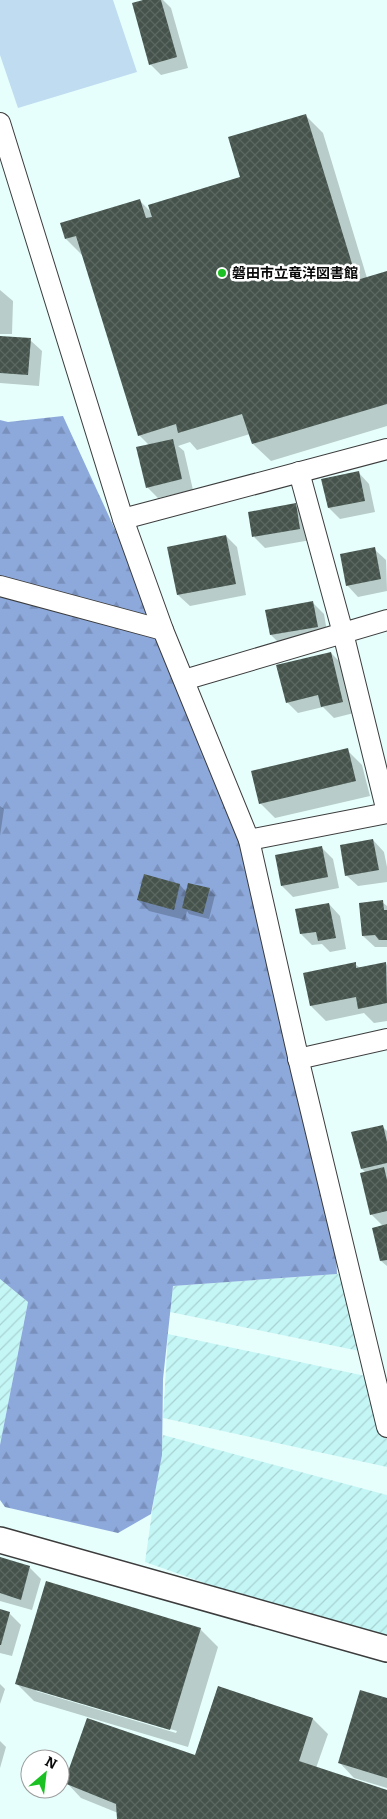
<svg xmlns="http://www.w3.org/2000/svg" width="387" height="1819" font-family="Bitter,'Noto Sans JP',serif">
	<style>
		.farmland { fill: url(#farmland-furrows) }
		.forest { fill: url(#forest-firs) }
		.pitch { fill: #c0dcf1 }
		.shadow { fill: #0003; fill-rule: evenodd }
		.building { fill: url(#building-cross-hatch) }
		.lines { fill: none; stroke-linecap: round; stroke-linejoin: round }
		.minor-casing { stroke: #3c3c3c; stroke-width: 22 }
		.tertiary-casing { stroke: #3c3c3c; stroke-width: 28 }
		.minor { stroke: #fff; stroke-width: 20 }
		.tertiary { stroke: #fff; stroke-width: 25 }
		.poi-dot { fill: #1bc022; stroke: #fff; stroke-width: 2 }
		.labels { text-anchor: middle; stroke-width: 5; stroke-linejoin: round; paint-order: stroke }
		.poi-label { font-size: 14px; font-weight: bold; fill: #090909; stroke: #fff; text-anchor: start }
	</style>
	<defs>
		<pattern id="farmland-furrows" width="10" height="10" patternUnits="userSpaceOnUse" patternTransform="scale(1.25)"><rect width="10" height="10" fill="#c5f6f6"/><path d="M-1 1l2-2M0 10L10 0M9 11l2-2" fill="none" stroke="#a8d2d2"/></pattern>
		<pattern id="forest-firs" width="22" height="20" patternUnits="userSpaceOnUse" patternTransform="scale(1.25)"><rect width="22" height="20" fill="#8da9dc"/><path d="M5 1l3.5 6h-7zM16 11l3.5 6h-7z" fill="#7890bb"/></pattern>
		<pattern id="building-cross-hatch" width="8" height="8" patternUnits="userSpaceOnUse" patternTransform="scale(1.25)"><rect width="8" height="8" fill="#45534c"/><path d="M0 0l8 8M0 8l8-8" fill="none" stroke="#5b6761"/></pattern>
	</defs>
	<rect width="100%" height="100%" fill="#e6fffc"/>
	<g class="farmland">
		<polygon points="337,1274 351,1276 369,1353 170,1312 173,1286"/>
		<polygon points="0,1279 28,1302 0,1445"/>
		<polygon points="168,1334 375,1378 387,1427 387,1467 163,1418"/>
		<polygon points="163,1435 387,1495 387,1647 145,1562"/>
	</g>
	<polygon class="forest" points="63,416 184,680 249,840 334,1208 337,1274 173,1286 163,1379 162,1455 151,1514 118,1533 5,1507 0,1500 0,1445 28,1302 0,1279 0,420 8,422"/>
	<polygon class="pitch" points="0,0 113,0 137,72 18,108 0,55"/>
	<g class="shadow">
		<polygon points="148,0 163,0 171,8 188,68 161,75 150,64"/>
		<polygon points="305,115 323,133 367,278 387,272 387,426 271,461 253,444 250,434 197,450 190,442 178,446 184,451 193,490 158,498 147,487 149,445 139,435 84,257 66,239 140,201 152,213 242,178"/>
		<polygon points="0,290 13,301 12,334 0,334"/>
		<polygon points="0,337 30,340 42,351 39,386 0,383"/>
		<polygon points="358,472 369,484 375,512 340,519 329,508"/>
		<polygon points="295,505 306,516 311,540 265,548 254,537"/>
		<polygon points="226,536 237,547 246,595 190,606 178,595"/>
		<polygon points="374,549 386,560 387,591 358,597 347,585"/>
		<polygon points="313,603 324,614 328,638 282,646 271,635"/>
		<polygon points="331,653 342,664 354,713 334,718 323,707 298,713 287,702"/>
		<polygon points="347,750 362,765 370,796 275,818 260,803"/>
		<polygon points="0,806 4,809 0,836"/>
		<polygon points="373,840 384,852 387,867 387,882 358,886 346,875"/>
		<polygon points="322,848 333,859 339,888 293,897 282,886"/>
		<polygon points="144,876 180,885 187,893 209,889 215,895 209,919 189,914 187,911 185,920 149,911 138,900"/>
		<polygon points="382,902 387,906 387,947 375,947 363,936"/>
		<polygon points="329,904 340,916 346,949 330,952 322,944 312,945 301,934"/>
		<polygon points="385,963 387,965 387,1021 374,1023 364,1013 326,1021 311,1006 355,964 360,968"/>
		<polygon points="382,1126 387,1131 387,1266 381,1261 383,1226 372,1215 361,1174 366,1173 362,1169"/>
		<polygon points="0,1559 30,1568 41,1579 32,1610 0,1601"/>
		<polygon points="0,1611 9,1613 21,1625 12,1656 0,1653"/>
		<path d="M200 1629 218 1647 188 1747 34 1701 17 1684ZM36 1689 177 1731 176 1733 36 1691Z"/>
		<polygon points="0,1684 5,1689 0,1704"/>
		<polygon points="218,1687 313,1719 328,1734 316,1768 387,1792 387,1819 118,1819 118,1813 81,1798 66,1782 195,1756"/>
		<polygon points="387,1699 387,1788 354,1778 339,1762"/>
		<polygon points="0,1741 6,1747 0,1768"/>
	</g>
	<g class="building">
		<polygon points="143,0 161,0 177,57 149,65 132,3"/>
		<polygon points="306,114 357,280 387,271 387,404 252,444 242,414 178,433 176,424 138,436 76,236 65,239 60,223 140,199 146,218 152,217 148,205 240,177 228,137"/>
		<polygon points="0,336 31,338 28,375 0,373"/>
		<polygon points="173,439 182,479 146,488 136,447"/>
		<polygon points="359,471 365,501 328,508 321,479"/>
		<polygon points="296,503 300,529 252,537 248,512"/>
		<polygon points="226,535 236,584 177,595 167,547"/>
		<polygon points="375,547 381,579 346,586 340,554"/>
		<polygon points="313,601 318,627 270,635 265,610"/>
		<polygon points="331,652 343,702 321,707 318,695 286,703 276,665"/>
		<polygon points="348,748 356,781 259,804 251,771"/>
		<polygon points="373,839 379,870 345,876 340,845"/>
		<polygon points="322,846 328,877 281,886 275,855"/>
		<polygon points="144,874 180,884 174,910 137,900"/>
		<polygon points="188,883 210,888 203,914 182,908"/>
		<polygon points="383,900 384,910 387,910 387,940 379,940 375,935 362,936 359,903"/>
		<polygon points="329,903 336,938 318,941 316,932 300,934 295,909"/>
		<polygon points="356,962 356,968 386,962 387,1003 358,1009 356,997 310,1006 303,973"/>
		<polygon points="383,1125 387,1142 387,1163 361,1169 351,1132"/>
		<polygon points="384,1167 387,1180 387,1211 370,1215 360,1173"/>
		<polygon points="387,1224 387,1260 380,1261 372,1228"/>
		<polygon points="0,1557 30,1566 21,1600 0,1593"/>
		<polygon points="46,1581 201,1628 170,1730 15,1684"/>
		<polygon points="0,1609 10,1612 1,1645 0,1645"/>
		<polygon points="218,1686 313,1718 299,1761 387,1790 387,1819 117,1819 116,1804 64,1783 87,1718 195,1755"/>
		<polygon points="360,1690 387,1698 387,1778 338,1763"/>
	</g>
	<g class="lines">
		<defs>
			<g id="minor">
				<polyline points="0,123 123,519 163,630 249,840 301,1070 387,1427"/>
				<polyline points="299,472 343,633 387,812"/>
				<polyline points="123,519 387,449"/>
				<polyline points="0,586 163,630"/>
				<polyline points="184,680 387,620"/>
				<polyline points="249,840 387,813"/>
				<polyline points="298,1059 387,1039"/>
			</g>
			<polyline id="tertiary" points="0,1540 387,1649"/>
		</defs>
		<use href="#minor" class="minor-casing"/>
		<use href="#tertiary" class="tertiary-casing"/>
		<use href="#minor" class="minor"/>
		<use href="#tertiary" class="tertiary"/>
	</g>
	<circle class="poi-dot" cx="222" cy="273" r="5"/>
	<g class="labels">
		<g class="poi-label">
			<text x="232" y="278">磐田市立竜洋図書館</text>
		</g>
	</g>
	<g transform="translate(45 1774) rotate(28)"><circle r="24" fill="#ffffff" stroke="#9d9d9d"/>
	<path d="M0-4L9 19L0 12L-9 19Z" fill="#1bc022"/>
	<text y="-8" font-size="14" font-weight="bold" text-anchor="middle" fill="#090909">N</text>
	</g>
</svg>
